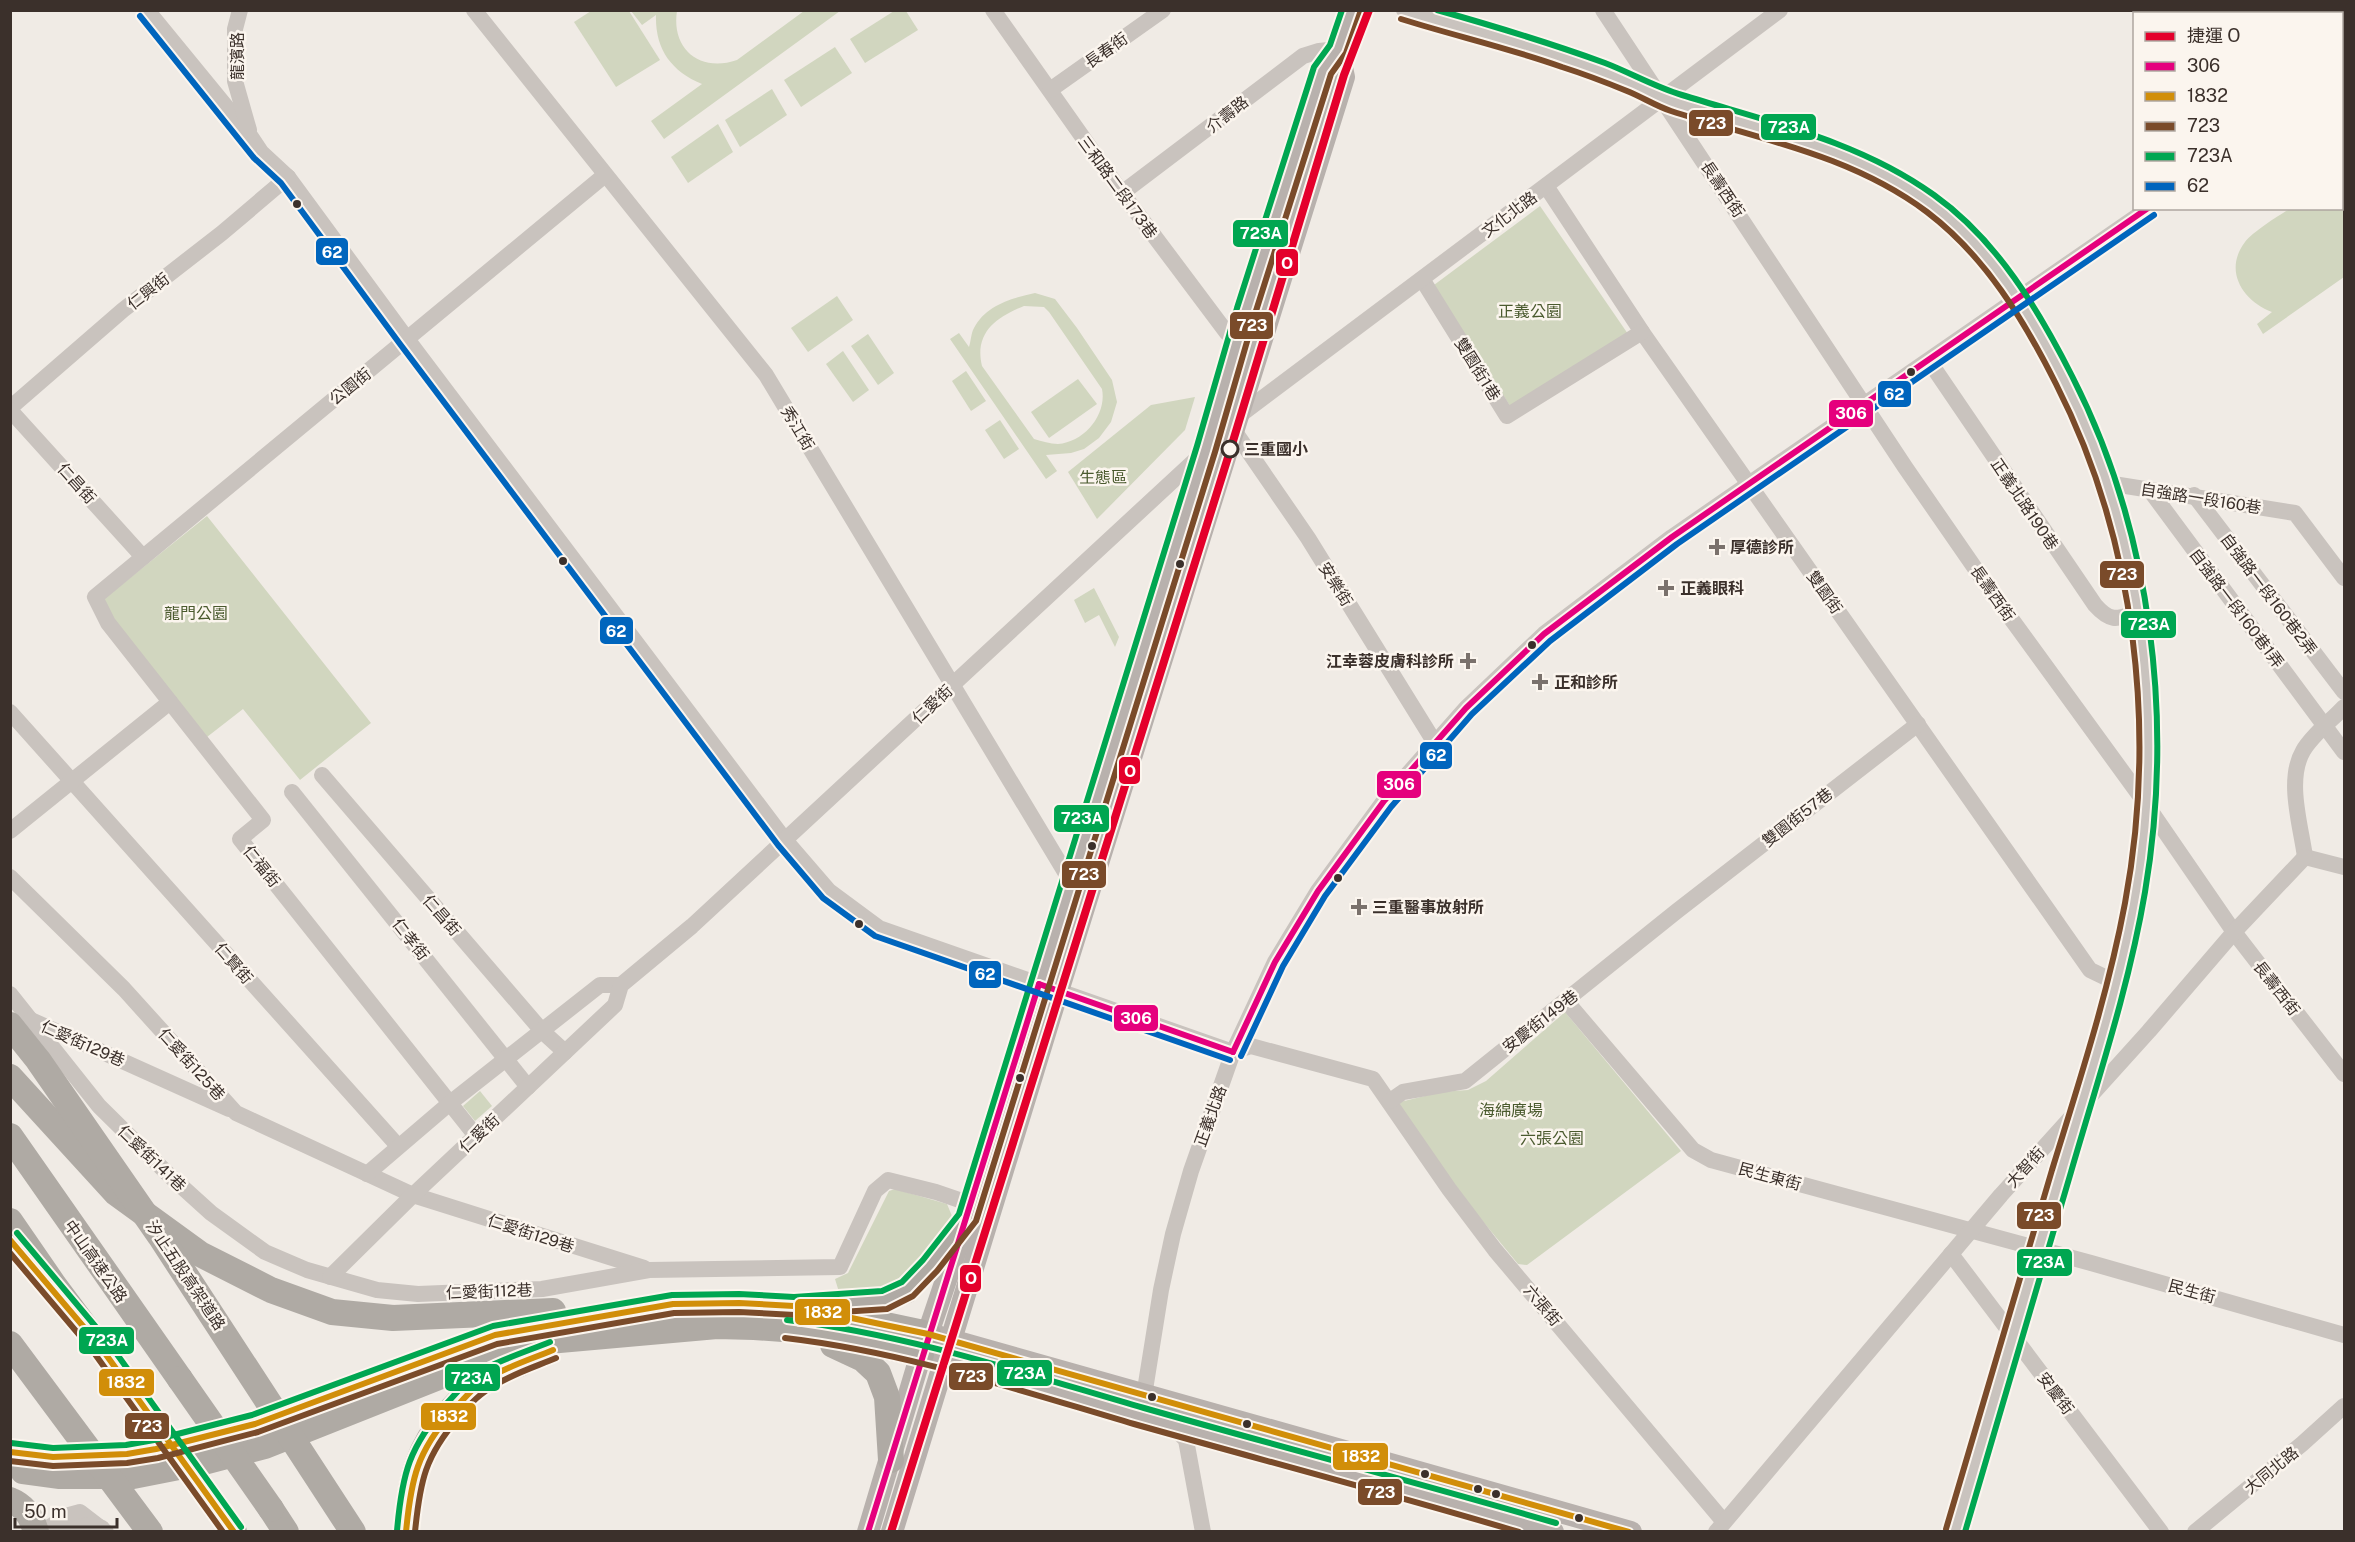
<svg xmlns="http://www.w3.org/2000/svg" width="2355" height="1542" font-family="'Public Sans','Noto Sans TC',sans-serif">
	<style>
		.green { fill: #d1d6bf; fill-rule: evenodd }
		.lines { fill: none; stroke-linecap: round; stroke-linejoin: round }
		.minor { stroke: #c9c3be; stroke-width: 16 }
		.major { stroke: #b8b1ad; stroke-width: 22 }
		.highway { stroke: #afaaa4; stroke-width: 26 }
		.highway-bridge { stroke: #afaaa4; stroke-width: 26 }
		.bus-1-casing { stroke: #fbf5ee; stroke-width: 10 }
		.bus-2-casing { stroke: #fbf5ee; stroke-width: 10 }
		.bus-3-casing { stroke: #fbf5ee; stroke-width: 10 }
		.bus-4-casing { stroke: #fbf5ee; stroke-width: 10 }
		.bus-5-casing { stroke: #fbf5ee; stroke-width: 10 }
		.bus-1 { stroke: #e5007d; stroke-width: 6 }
		.bus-2 { stroke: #d18e09; stroke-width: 6 }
		.bus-3 { stroke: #7a4b2a; stroke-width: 6 }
		.bus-4 { stroke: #00a651; stroke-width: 6 }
		.bus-5 { stroke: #0065bd; stroke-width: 6 }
		.metro-1-casing { stroke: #fbf5ee; stroke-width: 12 }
		.metro-1 { stroke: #e4002b; stroke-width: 8 }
		.bus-dot { fill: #3b302b; stroke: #fbf5ee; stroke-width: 2 }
		.stop-dot { fill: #fbf5ee; stroke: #3b302b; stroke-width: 3 }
		.poi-dot { fill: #7a716c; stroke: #fbf5ee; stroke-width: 2 }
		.labels { text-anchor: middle; stroke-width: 5; stroke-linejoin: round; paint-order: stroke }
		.street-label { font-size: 16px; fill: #3b302b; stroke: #fbf5ee }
		.park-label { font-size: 16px; fill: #4a5a2e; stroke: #fbf5ee }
		.stop-label { font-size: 16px; font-weight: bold; fill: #3b302b; stroke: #fbf5ee; text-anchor: start }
		.poi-label { font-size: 16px; font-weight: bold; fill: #3b302b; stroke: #fbf5ee; text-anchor: start }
		.line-badge { stroke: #fbf5ee; stroke-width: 2 }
		.badge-label { font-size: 16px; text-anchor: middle; font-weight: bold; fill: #fff }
	</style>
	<rect width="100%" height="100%" fill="#f0ebe5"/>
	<g class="green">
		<polygon points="591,11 629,11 660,60 616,87 574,22"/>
		<path d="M631 11H677C671 49 700 73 737 60L804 11H840L664 139 651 121 702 84C671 71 655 49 656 15L642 25Z"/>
		<polygon points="894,11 906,11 918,30 865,63 850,39"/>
		<polygon points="835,47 852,73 801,107 784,80"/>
		<polygon points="772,89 787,115 740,147 725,120"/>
		<polygon points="718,124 733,152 688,183 671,157"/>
		<path d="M2344 173V277L2263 334 2257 324 2272 312C2243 301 2223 271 2245 242 2253 232 2279 215 2290 209 2301 205 2329 208 2342 208V175Z"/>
		<polygon points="1540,206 1628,334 1510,406 1434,285"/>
		<path d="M1035 293 1055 299 1077 328 1112 380 1117 402 1111 422 1099 438 1084 449 1071 453 1046 455 1057 471 1046 479 950 339 959 333 969 347C971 341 971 333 974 328 986 305 1012 298 1035 293ZM1024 306 1044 307 1049 312 1102 389C1107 414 1085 442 1058 444 1050 444 1042 441 1034 439L982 366C974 333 996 317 1024 306Z"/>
		<polygon points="837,296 853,320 808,352 791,328"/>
		<polygon points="868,334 894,373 878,385 851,346"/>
		<polygon points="843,351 869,390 853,402 826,364"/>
		<polygon points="966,371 986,401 971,411 952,381"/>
		<polygon points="1078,379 1097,404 1049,438 1031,412"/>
		<polygon points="1195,397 1185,430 1097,519 1068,472 1151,405"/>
		<polygon points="1000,420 1019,449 1004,459 985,430"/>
		<polygon points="207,516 371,723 300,780 243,709 207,737 100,602"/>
		<polygon points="1094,588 1119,637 1115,647 1099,615 1085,623 1074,600"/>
		<polygon points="1565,1012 1681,1151 1527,1265 1518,1264 1462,1196 1396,1103 1441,1092 1468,1090 1486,1081"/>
		<polygon points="480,1091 492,1106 475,1121 463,1106"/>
		<polygon points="895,1189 947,1204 952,1216 944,1234 897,1287 839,1292 835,1279 848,1273 889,1191"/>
	</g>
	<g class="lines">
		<g class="minor">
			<polyline points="147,10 251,137 261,152 288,177 407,339 785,840 829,891 879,928 1233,1052"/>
			<polyline points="240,10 235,29 235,81 249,130"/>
			<polyline points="474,10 766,375 1071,882"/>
			<polyline points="993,10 1122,193 1227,333 1249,342"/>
			<path d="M1404 10C1437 21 1472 28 1506 38 1548 52 1591 67 1632 83 1643 87 1653 95 1664 99 1704 113 1746 121 1786 134 1828 147 1871 166 1909 189 1970 226 2012 285 2047 346 2134 500 2163 683 2141 858 2136 901 2126 942 2117 983L1955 1532"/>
			<polyline points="1603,10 1905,467 1988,587 2146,804 2234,932 2344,1074"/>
			<polyline points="2342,75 2344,73"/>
			<polyline points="1050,90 1163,10"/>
			<polyline points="1546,186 1642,332 2090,970 2117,983"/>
			<polyline points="1122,193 1303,56 1319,51 1338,49"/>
			<polyline points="1422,279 1507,416 1642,332"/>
			<path d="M1929 361 2095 605C2111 623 2117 619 2138 612"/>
			<polyline points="10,408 123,310 222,233 288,177"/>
			<polyline points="10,410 143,557"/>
			<polyline points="1236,418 1780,10"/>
			<polyline points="1233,429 1308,538 1435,743"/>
			<polyline points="2107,483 2295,513 2344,578"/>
			<polyline points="2149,489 2344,752"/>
			<polyline points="2194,495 2344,692"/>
			<polyline points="10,712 398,1146"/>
			<polyline points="322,775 543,1032 565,1052"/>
			<polyline points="292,792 528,1087"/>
			<polyline points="10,831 170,702"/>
			<path d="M2305 857C2301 826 2286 780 2303 751 2312 735 2331 721 2344 707"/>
			<polyline points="2305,857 2344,867"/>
			<polyline points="10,877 124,989 236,1113 413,1195 644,1268"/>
			<polyline points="10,994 99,1106 169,1175 211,1213 265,1252 307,1270 377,1290 418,1294 542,1289 649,1270 840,1267 875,1191 888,1180 936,1192 971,1204"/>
			<polyline points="1566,1001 1693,1150 1711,1160 2091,1263 2344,1335"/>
			<polyline points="31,1020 229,1109"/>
			<polyline points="1233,1052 1251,1046 1373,1079 1449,1189 1495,1250 1724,1522"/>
			<polyline points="1390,1101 1403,1092 1465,1081 1677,911 1918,724"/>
			<polyline points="476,1136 240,839 263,820 108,623 95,597 605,175"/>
			<polyline points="367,1174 450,1103 600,985 621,985"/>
			<polyline points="1951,1254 2161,1532"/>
			<polyline points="330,1277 413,1195 615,1005 621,985 692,926 1206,450"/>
			<polyline points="1150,1402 1144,1396 1161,1290 1173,1234 1191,1171 1233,1052 1275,962 1318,891 1384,801 1466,708 1544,634 1672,537 2149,208"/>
			<polyline points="1172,1425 1186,1440 1203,1532"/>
			<polyline points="41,1532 69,1515 80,1512 106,1532"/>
			<path d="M66 1532C78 1527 89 1522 102 1528"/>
			<polyline points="1716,1532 2001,1195 2149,1031 2234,932 2305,857"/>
			<polyline points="2195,1532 2302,1444 2344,1406"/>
		</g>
		<g class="major">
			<polyline points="937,1336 1631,1532"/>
			<polyline points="933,1357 1173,1426 1422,1493 1553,1532"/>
			<polyline points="868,1532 921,1354 967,1218 1206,449 1246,311 1323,70 1338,49 1352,10"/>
			<polyline points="892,1532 1058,991 1344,77 1338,49"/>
		</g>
		<g class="highway">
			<polyline points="10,1077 116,1193 200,1254 271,1290 332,1312 393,1318 553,1311"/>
			<polyline points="10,1136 180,1379"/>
			<polyline points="10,1221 54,1285 136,1395"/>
			<polyline points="829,1313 928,1334"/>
			<polyline points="833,1345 863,1359 878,1373 887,1397 891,1460"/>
			<polyline points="10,1452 53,1457 127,1454 156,1449 255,1424 495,1335 673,1304 739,1303 794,1306 884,1300 907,1290 930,1266 967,1218"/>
			<polyline points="23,1471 60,1476 133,1476 204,1462 265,1446 469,1365 537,1342 717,1326 754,1327 810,1331 921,1354"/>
			<path d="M10 1500C25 1506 32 1517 36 1532"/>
			<polyline points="217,1509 234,1532"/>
			<polyline points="271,1509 286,1532"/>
			<path d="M406 1532C408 1508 410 1485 418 1463 430 1429 461 1394 492 1376 501 1370 512 1367 522 1363"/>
		</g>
		<g class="highway-bridge">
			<polyline points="10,1025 38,1060 160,1236 353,1532"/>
			<polyline points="10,1344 150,1532"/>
			<polyline points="180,1379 271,1509"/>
			<polyline points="136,1395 217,1509"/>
		</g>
		<defs>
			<g id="bus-1">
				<polyline points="1039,984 1233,1052"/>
				<polyline points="1233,1052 1275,962 1318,891 1384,801 1466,708 1544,634 1672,537 2148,208"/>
				<polyline points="868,1532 1039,984"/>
			</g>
			<g id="bus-2">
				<polyline points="10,1240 99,1345 234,1532"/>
				<polyline points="10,1452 53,1457 127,1454 156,1449 255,1424 495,1335 673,1304 739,1303 794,1306 928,1334 1629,1532"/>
				<path d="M406 1532C411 1479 417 1451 453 1411 465 1397 477 1383 494 1375 512 1365 534 1358 553 1350"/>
			</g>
			<g id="bus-3">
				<path d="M1401 19C1455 36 1509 48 1562 67 1584 74 1605 82 1627 91 1642 97 1656 106 1671 111 1759 139 1851 155 1927 212 1985 256 2024 320 2056 384 2136 541 2157 731 2125 903 2108 994 2079 1082 2052 1170 2017 1290 1982 1410 1946 1529"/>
				<polyline points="10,1253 92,1350 223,1532"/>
				<path d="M785 1338C905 1352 1018 1390 1134 1424 1262 1460 1391 1494 1519 1532"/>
				<polyline points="10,1461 53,1466 127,1463 158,1458 258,1432 497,1344 674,1313 739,1312 795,1315 887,1309 913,1296 937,1271 976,1221 1215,452 1255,314 1331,74 1346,53 1360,13"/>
				<path d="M415 1532C420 1481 425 1456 459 1417 470 1404 481 1392 497 1384 515 1373 537 1366 556 1358"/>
			</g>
			<g id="bus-4">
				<path d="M1437 10C1494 26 1550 43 1605 63 1631 73 1655 87 1682 95 1769 122 1859 141 1934 195 1997 240 2038 309 2072 376 2152 533 2174 720 2145 892 2129 987 2098 1079 2071 1172 2035 1292 2000 1412 1965 1532"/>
				<polyline points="17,1233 106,1339 241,1527"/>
				<path d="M787 1320C910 1335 1026 1374 1144 1408 1281 1447 1419 1483 1556 1523"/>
				<polyline points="11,1443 53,1448 126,1445 154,1440 252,1415 493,1326 672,1295 739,1294 794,1297 882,1291 902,1282 923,1260 959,1214 1197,446 1237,308 1314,67 1330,45 1342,10"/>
				<path d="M397 1531C402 1473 409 1447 448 1402 460 1388 473 1375 490 1366 509 1357 530 1350 550 1342"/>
			</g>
			<g id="bus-5">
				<polyline points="140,16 254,158 281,183 400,344 778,845 823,898 875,936 1230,1060"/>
				<polyline points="1241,1056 1283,966 1325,896 1391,807 1472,714 1550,641 1677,544 2154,215"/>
			</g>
		</defs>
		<use href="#bus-1" class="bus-1-casing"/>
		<use href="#bus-2" class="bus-2-casing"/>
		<use href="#bus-3" class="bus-3-casing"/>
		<use href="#bus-4" class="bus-4-casing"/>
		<use href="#bus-5" class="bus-5-casing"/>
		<use href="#bus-1" class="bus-1"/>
		<use href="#bus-2" class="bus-2"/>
		<use href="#bus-3" class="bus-3"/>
		<use href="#bus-4" class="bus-4"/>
		<use href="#bus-5" class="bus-5"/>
		<defs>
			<polyline id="metro-1" points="891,1532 1230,451 1344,75 1369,10"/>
		</defs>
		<use href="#metro-1" class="metro-1-casing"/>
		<use href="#metro-1" class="metro-1"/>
	</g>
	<g class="bus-dot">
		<circle cx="297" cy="204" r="5"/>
		<circle cx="1911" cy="372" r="5"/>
		<circle cx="563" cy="561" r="5"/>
		<circle cx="1180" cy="564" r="5"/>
		<circle cx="1532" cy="645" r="5"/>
		<circle cx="1092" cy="846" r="5"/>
		<circle cx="1338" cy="878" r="5"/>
		<circle cx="859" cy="924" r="5"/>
		<circle cx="1020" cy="1078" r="5"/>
		<circle cx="1152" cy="1397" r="5"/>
		<circle cx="1247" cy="1424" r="5"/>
		<circle cx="1425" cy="1474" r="5"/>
		<circle cx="1478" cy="1489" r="5"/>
		<circle cx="1496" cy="1494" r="5"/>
		<circle cx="1579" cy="1518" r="5"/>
	</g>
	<circle class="stop-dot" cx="1230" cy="449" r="8"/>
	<g class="poi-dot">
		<path d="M1714 538h6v6h6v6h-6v6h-6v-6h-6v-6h6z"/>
		<path d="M1663 579h6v6h6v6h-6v6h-6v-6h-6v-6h6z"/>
		<path d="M1465 652h6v6h6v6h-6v6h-6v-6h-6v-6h6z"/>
		<path d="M1537 673h6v6h6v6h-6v6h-6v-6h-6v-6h6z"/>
		<path d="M1356 898h6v6h6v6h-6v6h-6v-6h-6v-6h6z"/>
	</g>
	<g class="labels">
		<g class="street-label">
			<text transform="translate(1106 50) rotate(-35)" y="6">長春街</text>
			<text transform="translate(237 56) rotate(-90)" y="6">龍濱路</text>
			<text transform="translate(1227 114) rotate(-38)" y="6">介壽路</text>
			<text transform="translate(1118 187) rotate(54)" y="6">三和路二段173巷</text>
			<text transform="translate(1723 189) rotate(56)" y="6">長壽西街</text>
			<text transform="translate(1509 214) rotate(-37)" y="6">文化北路</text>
			<text transform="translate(148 291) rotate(-38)" y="6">仁興街</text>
			<text transform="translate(1478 369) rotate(58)" y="6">雙園街1巷</text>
			<text transform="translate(350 386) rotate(-39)" y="6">公園街</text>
			<text transform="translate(798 428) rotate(59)" y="6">秀江街</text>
			<text transform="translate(77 483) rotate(48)" y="6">仁昌街</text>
			<text transform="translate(2201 498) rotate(9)" y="6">自強路一段160巷</text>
			<text transform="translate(2025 504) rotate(56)" y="6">正義北路190巷</text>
			<text transform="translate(1336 584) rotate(58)" y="6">安樂街</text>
			<text transform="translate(1825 592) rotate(55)" y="6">雙園街</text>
			<text transform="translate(1993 593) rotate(55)" y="6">長壽西街</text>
			<text transform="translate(2269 594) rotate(53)" y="6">自強路一段160巷2弄</text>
			<text transform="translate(2237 608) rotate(53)" y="6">自強路一段160巷1弄</text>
			<text transform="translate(932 704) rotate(-43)" y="6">仁愛街</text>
			<text transform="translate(1797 817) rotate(-38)" y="6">雙園街57巷</text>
			<text transform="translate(262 866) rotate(51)" y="6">仁福街</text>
			<text transform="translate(442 915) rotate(49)" y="6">仁昌街</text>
			<text transform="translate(411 939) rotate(52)" y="6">仁孝街</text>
			<text transform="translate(234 963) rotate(49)" y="6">仁賢街</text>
			<text transform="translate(2277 988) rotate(52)" y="6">長壽西街</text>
			<text transform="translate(1540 1021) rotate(-38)" y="6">安慶街149巷</text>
			<text transform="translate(83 1043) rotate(24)" y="6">仁愛街129巷</text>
			<text transform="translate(192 1064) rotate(48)" y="6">仁愛街125巷</text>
			<text transform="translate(1210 1116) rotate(-70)" y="6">正義北路</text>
			<text transform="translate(479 1133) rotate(-43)" y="6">仁愛街</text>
			<text transform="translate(152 1158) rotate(44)" y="6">仁愛街141巷</text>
			<text transform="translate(2025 1167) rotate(-48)" y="6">大智街</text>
			<text transform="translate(1770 1176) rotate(15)" y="6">民生東街</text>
			<text transform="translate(531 1233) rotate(18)" y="6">仁愛街129巷</text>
			<text transform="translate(96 1261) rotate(55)" y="6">中山高速公路</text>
			<text transform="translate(186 1275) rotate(56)" y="6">汐止五股高架道路</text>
			<text transform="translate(489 1291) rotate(-2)" y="6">仁愛街112巷</text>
			<text transform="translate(2192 1291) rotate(15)" y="6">民生街</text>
			<text transform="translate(1543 1305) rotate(50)" y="6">六張街</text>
			<text transform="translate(2056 1393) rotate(53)" y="6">安慶街</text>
			<text transform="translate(2271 1470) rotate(-39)" y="6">大同北路</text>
		</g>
		<g class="park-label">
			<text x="1530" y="317">正義公園</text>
			<text x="1103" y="483">生態區</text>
			<text x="196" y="619">龍門公園</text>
			<text x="1511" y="1116">海綿廣場</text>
			<text x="1552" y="1144">六張公園</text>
		</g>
		<g class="stop-label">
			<text x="1244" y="455">三重國小</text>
		</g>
		<g class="poi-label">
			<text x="1730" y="553">厚德診所</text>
			<text x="1680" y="594">正義眼科</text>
			<text x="1454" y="667" text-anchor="end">江幸蓉皮膚科診所</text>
			<text x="1554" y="688">正和診所</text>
			<text x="1372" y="913">三重醫事放射所</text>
		</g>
	</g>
	<g class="line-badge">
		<rect x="1688" y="109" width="46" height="28" rx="6" fill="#7a4b2a"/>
		<rect x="1760" y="113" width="57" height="28" rx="6" fill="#00a651"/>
		<rect x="1232" y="219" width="57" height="29" rx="6" fill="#00a651"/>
		<rect x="315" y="237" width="34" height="29" rx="6" fill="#0065bd"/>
		<rect x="1275" y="248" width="24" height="29" rx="6" fill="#e4002b"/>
		<rect x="1229" y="311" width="45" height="29" rx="6" fill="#7a4b2a"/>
		<rect x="1877" y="380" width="35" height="28" rx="6" fill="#0065bd"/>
		<rect x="1828" y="399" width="46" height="29" rx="6" fill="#e5007d"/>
		<rect x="2099" y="560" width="46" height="29" rx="6" fill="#7a4b2a"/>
		<rect x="2120" y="610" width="57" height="29" rx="6" fill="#00a651"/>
		<rect x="599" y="616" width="35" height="29" rx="6" fill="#0065bd"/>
		<rect x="1419" y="741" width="34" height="29" rx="6" fill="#0065bd"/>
		<rect x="1118" y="756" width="23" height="29" rx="6" fill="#e4002b"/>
		<rect x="1376" y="770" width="46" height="29" rx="6" fill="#e5007d"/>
		<rect x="1053" y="804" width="57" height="29" rx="6" fill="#00a651"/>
		<rect x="1061" y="860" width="46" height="29" rx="6" fill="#7a4b2a"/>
		<rect x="968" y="960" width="34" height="29" rx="6" fill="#0065bd"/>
		<rect x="1113" y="1004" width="46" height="28" rx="6" fill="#e5007d"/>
		<rect x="2016" y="1201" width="46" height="29" rx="6" fill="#7a4b2a"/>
		<rect x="2016" y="1248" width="57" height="29" rx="6" fill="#00a651"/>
		<rect x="959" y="1264" width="23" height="29" rx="6" fill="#e4002b"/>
		<rect x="794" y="1298" width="57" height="28" rx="6" fill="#d18e09"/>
		<rect x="78" y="1326" width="57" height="29" rx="6" fill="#00a651"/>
		<rect x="996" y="1359" width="57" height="28" rx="6" fill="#00a651"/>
		<rect x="948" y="1362" width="46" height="29" rx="6" fill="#7a4b2a"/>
		<rect x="444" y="1363" width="57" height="29" rx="6" fill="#00a651"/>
		<rect x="98" y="1368" width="57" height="29" rx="6" fill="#d18e09"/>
		<rect x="420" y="1402" width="57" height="29" rx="6" fill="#d18e09"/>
		<rect x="124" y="1412" width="46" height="28" rx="6" fill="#7a4b2a"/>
		<rect x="1332" y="1442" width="57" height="29" rx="6" fill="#d18e09"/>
		<rect x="1357" y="1478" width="46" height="28" rx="6" fill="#7a4b2a"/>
	</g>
	<g class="badge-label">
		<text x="1711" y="129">723</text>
		<text x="1789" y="133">723A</text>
		<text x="1261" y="239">723A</text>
		<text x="332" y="258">62</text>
		<text x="1287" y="269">O</text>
		<text x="1252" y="331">723</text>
		<text x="1894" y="400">62</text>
		<text x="1851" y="419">306</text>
		<text x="2122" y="580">723</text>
		<text x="2149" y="630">723A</text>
		<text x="616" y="637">62</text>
		<text x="1436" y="761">62</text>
		<text x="1130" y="777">O</text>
		<text x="1399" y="790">306</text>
		<text x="1082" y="824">723A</text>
		<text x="1084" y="880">723</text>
		<text x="985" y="980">62</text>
		<text x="1136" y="1024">306</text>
		<text x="2039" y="1221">723</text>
		<text x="2044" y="1268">723A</text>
		<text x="971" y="1284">O</text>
		<text x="823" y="1318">1832</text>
		<text x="107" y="1346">723A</text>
		<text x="1025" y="1379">723A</text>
		<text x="971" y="1382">723</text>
		<text x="472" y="1384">723A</text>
		<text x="126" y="1388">1832</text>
		<text x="449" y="1422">1832</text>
		<text x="147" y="1432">723</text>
		<text x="1361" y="1462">1832</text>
		<text x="1380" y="1498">723</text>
	</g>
	<rect width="2355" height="1542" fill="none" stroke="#3b302b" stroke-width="24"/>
	<rect x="2133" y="12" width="210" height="198" fill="#fbf5ee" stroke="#aea6a0" stroke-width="1.5"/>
	<rect x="2145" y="32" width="30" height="9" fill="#e4002b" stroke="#aea6a0" stroke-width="1.5"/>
	<text x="2187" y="42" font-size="18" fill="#3b302b">捷運 O</text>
	<rect x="2145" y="62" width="30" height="9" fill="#e5007d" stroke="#aea6a0" stroke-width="1.5"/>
	<text x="2187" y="72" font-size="18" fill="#3b302b">306</text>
	<rect x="2145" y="92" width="30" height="9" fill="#d18e09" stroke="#aea6a0" stroke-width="1.5"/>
	<text x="2187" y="102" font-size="18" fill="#3b302b">1832</text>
	<rect x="2145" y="122" width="30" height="9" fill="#7a4b2a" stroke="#aea6a0" stroke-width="1.5"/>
	<text x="2187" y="132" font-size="18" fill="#3b302b">723</text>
	<rect x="2145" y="152" width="30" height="9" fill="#00a651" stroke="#aea6a0" stroke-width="1.5"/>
	<text x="2187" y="162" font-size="18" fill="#3b302b">723A</text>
	<rect x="2145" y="182" width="30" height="9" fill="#0065bd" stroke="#aea6a0" stroke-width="1.5"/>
	<text x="2187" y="192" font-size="18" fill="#3b302b">62</text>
	<path d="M15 1518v9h102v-9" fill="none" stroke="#3b302b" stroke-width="3"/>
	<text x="24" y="1518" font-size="18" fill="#3b302b" stroke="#fbf5ee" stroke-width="4.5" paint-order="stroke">50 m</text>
</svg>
